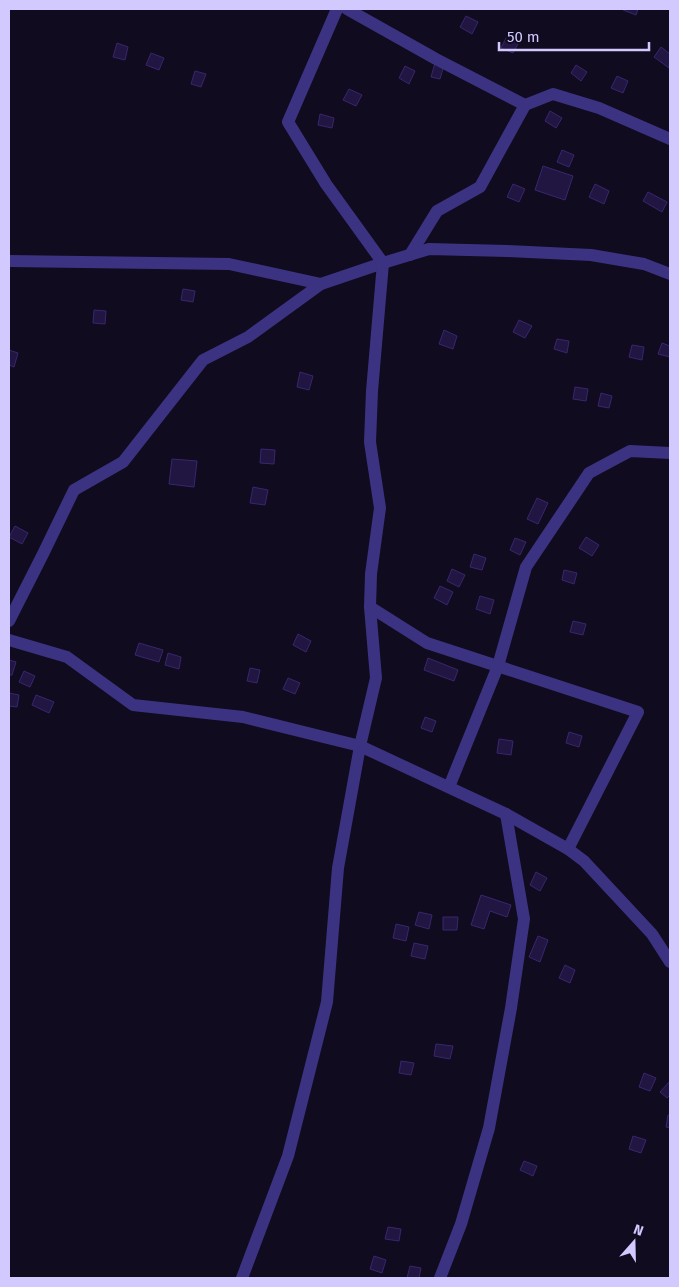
<svg xmlns="http://www.w3.org/2000/svg" width="679" height="1287" font-family="'Fira Sans',sans-serif">
	<style>
		.building { fill: #211641; stroke: #39266f }
		.lines { fill: none; stroke-linecap: round; stroke-linejoin: round }
		.street { stroke: #3b3381; stroke-width: 12 }
	</style>
	<rect width="100%" height="100%" fill="#100b1f"/>
	<g class="building">
		<polygon points="623,9 638,9 636,15 623,10"/>
		<polygon points="466,16 478,22 472,34 460,27"/>
		<polygon points="507,36 519,42 513,53 501,48"/>
		<polygon points="117,43 128,47 125,60 113,57"/>
		<polygon points="661,47 670,54 669,68 654,57"/>
		<polygon points="151,53 164,58 159,70 146,65"/>
		<polygon points="435,63 444,65 440,79 431,77"/>
		<polygon points="576,65 587,72 581,81 571,73"/>
		<polygon points="405,66 415,71 409,84 399,78"/>
		<polygon points="195,71 206,74 201,87 191,84"/>
		<polygon points="617,76 628,81 623,93 611,88"/>
		<polygon points="349,89 362,95 356,106 343,100"/>
		<polygon points="550,111 562,118 556,128 545,121"/>
		<polygon points="320,114 334,118 332,128 318,125"/>
		<polygon points="562,150 574,155 569,167 557,162"/>
		<polygon points="543,166 573,176 565,200 535,190"/>
		<polygon points="513,184 525,189 519,202 507,197"/>
		<polygon points="595,184 609,191 604,204 589,197"/>
		<polygon points="648,192 667,202 662,212 643,201"/>
		<polygon points="183,289 195,291 193,302 181,300"/>
		<polygon points="94,310 106,311 105,324 93,323"/>
		<polygon points="519,320 532,326 525,338 513,332"/>
		<polygon points="444,330 457,336 453,349 439,344"/>
		<polygon points="557,339 569,341 567,353 554,349"/>
		<polygon points="662,343 670,346 670,357 658,354"/>
		<polygon points="632,345 644,347 642,360 629,357"/>
		<polygon points="9,350 18,353 14,367 9,365"/>
		<polygon points="300,372 313,376 309,390 297,387"/>
		<polygon points="575,387 588,389 586,401 573,399"/>
		<polygon points="601,393 612,396 609,408 598,406"/>
		<polygon points="261,449 275,450 274,464 260,463"/>
		<polygon points="172,459 197,461 194,487 169,484"/>
		<polygon points="253,487 268,490 265,505 250,503"/>
		<polygon points="537,498 548,503 538,524 527,519"/>
		<polygon points="15,526 28,533 22,544 9,537"/>
		<polygon points="586,537 599,545 592,556 579,548"/>
		<polygon points="515,538 526,542 520,555 510,550"/>
		<polygon points="474,554 486,558 482,570 470,567"/>
		<polygon points="452,569 465,575 459,587 447,581"/>
		<polygon points="564,570 577,573 574,584 562,580"/>
		<polygon points="440,586 453,592 447,605 434,598"/>
		<polygon points="480,596 494,600 490,614 476,609"/>
		<polygon points="573,621 586,624 583,635 570,632"/>
		<polygon points="298,634 311,641 306,652 293,645"/>
		<polygon points="139,643 163,650 159,662 135,655"/>
		<polygon points="168,653 181,657 179,669 165,665"/>
		<polygon points="428,658 458,670 454,681 424,670"/>
		<polygon points="9,660 16,662 12,675 9,675"/>
		<polygon points="250,668 260,670 257,683 247,681"/>
		<polygon points="24,671 35,676 30,687 19,682"/>
		<polygon points="288,678 300,683 295,694 283,689"/>
		<polygon points="9,693 19,695 17,707 9,706"/>
		<polygon points="36,695 54,702 49,713 32,705"/>
		<polygon points="425,717 436,721 432,732 421,728"/>
		<polygon points="569,732 582,736 579,747 566,743"/>
		<polygon points="499,739 513,741 511,755 497,753"/>
		<polygon points="536,872 547,878 540,891 530,885"/>
		<polygon points="481,895 511,905 507,917 490,911 484,929 471,925"/>
		<polygon points="419,912 432,915 429,929 415,925"/>
		<polygon points="443,917 458,917 457,930 443,930"/>
		<polygon points="396,924 409,927 406,941 393,938"/>
		<polygon points="538,936 548,940 540,962 529,957"/>
		<polygon points="414,943 428,946 425,959 411,956"/>
		<polygon points="565,965 575,970 570,983 559,978"/>
		<polygon points="436,1044 453,1046 450,1059 434,1056"/>
		<polygon points="401,1061 414,1063 411,1075 399,1073"/>
		<polygon points="644,1073 656,1078 650,1091 639,1087"/>
		<polygon points="670,1081 670,1095 667,1098 660,1092"/>
		<polygon points="668,1115 670,1115 670,1128 666,1127"/>
		<polygon points="633,1136 646,1140 641,1153 629,1149"/>
		<polygon points="524,1161 537,1166 533,1176 520,1170"/>
		<polygon points="388,1227 401,1229 399,1241 385,1239"/>
		<polygon points="374,1256 386,1260 382,1273 370,1269"/>
		<polygon points="410,1266 421,1268 419,1278 407,1278"/>
	</g>
	<g class="lines">
		<g class="street">
			<polyline points="347,9 436,59 525,105"/>
			<polyline points="410,255 437,211 480,187 525,105 553,94 599,108 670,139"/>
			<polyline points="9,261 229,264 321,284 383,263 429,249 507,251 591,255 644,264 670,274"/>
			<polyline points="370,607 427,643 638,712 568,849"/>
			<polyline points="9,621 43,554 74,490 123,462 203,360 248,337 321,284"/>
			<polyline points="9,640 67,657 133,705 243,717 360,746 506,814 568,849 584,861 652,934 670,962"/>
			<polyline points="449,787 498,666 526,567 589,473 630,451 670,453"/>
			<polyline points="242,1278 288,1156 327,1002 338,868 360,746 376,678 370,607 371,574 380,508 370,442 372,391 383,263 326,184 288,122 337,9"/>
			<polyline points="440,1278 461,1224 489,1128 511,1008 524,919 506,814"/>
		</g>
	</g>
	<rect width="679" height="1287" fill="none" stroke="#d2c9ff" stroke-width="20"/>
	<g transform="translate(634 1242) rotate(20)" stroke="#100b1f" stroke-width="4" paint-order="stroke">
	<path d="M0-4L9 19L0 12L-9 19Z" fill="#d2c9ff"/>
	<text y="-8" font-size="14" font-weight="bold" text-anchor="middle" fill="#d2c9ff">N</text>
	</g>
	<path d="M499 42v8h150v-8" fill="none" stroke="#d2c9ff" stroke-width="2.5"/>
	<text x="507" y="42" font-size="15" fill="#d2c9ff" stroke="#100b1f" stroke-width="4" paint-order="stroke">50 m</text>
</svg>
